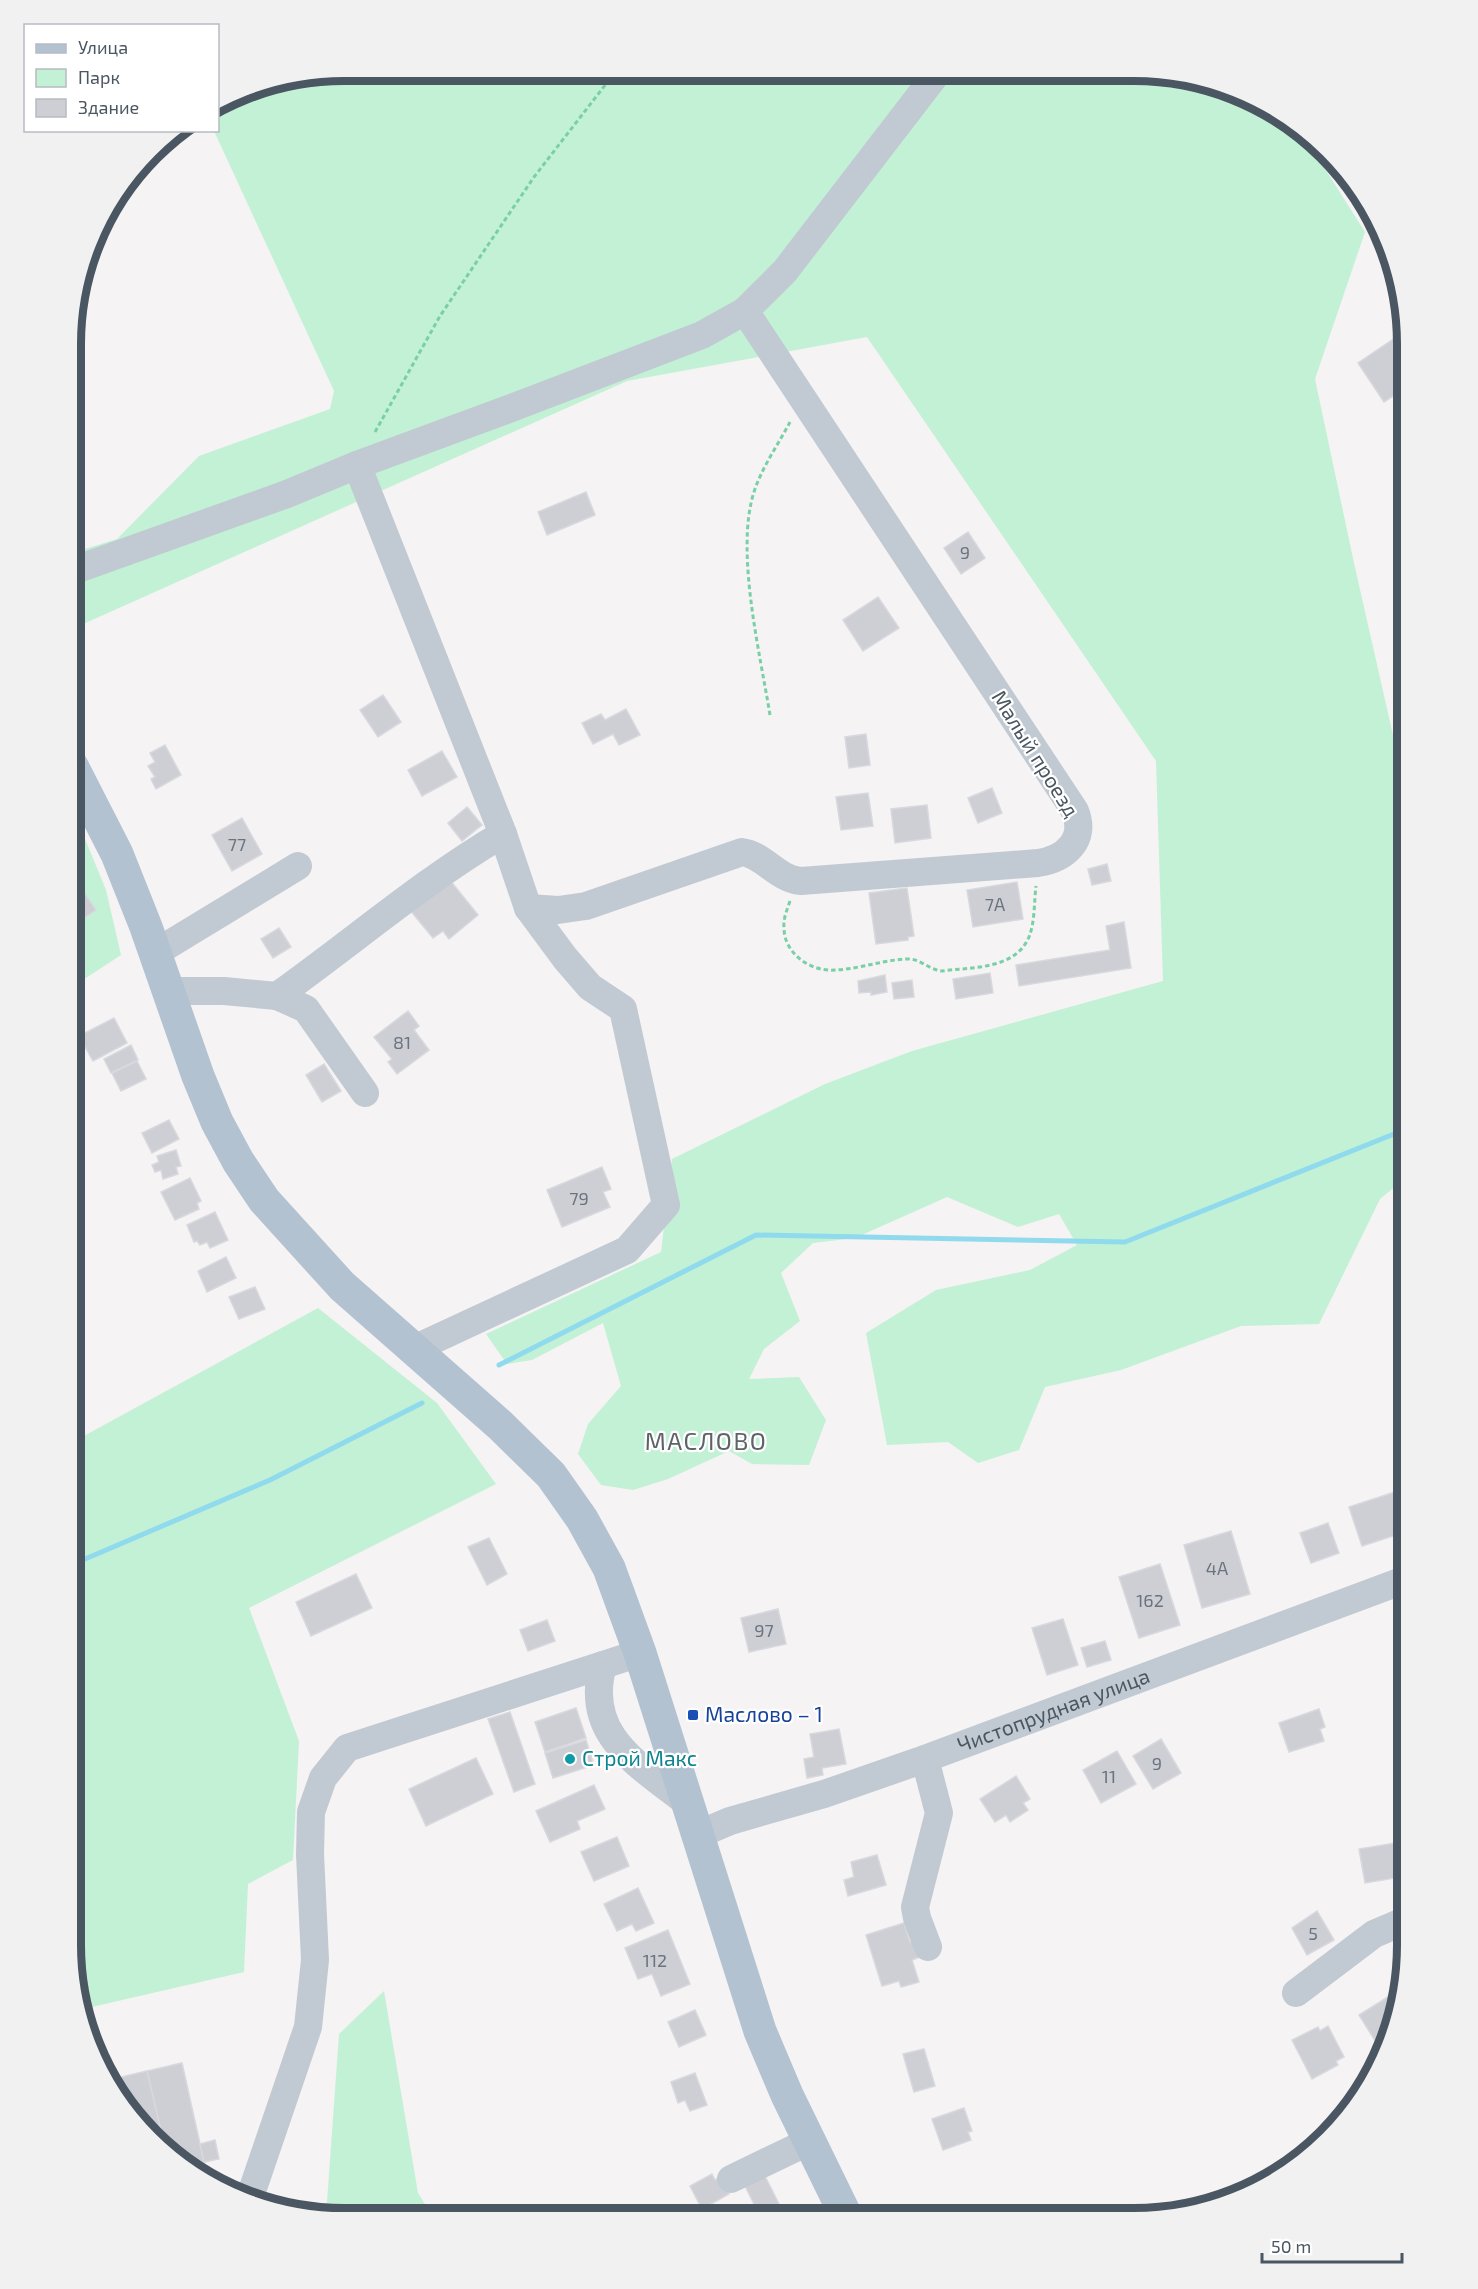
<svg xmlns="http://www.w3.org/2000/svg" width="1478" height="2289" font-family="'Exo 2',sans-serif">
	<style>
		.green { fill: #c3f1d5 }
		.lines { fill: none; stroke-linecap: round; stroke-linejoin: round }
		.stream { stroke: #90daee; stroke-width: 5 }
		.building { fill: #cdcfd5; stroke: #d7d9de; stroke-width: 1.5 }
		.path { stroke: #7ad0a6; stroke-width: 3; stroke-dasharray: 4.5 3; stroke-linecap: butt }
		.minor { stroke: #c1cad2; stroke-width: 28 }
		.major { stroke: #b3c2d1; stroke-width: 33 }
		.transit-dot { fill: #1a4fb4; stroke: #fff; stroke-width: 2 }
		.culture-dot { fill: #0f9aa8; stroke: #fff; stroke-width: 2 }
		.labels { text-anchor: middle; stroke-width: 4.5; stroke-linejoin: round; paint-order: stroke }
		.number-label { font-size: 18px; fill: #6b747e }
		.street-label { font-size: 21px; fill: #4a5661; stroke: #fff }
		.transit-label { font-size: 21px; fill: #164399; stroke: #fff; text-anchor: start }
		.culture-label { font-size: 21px; fill: #0d838f; stroke: #fff; text-anchor: start }
		.quarter-label { font-size: 24px; letter-spacing: 1.5px; fill: #5f6368; stroke: #fff }
		.rim { fill: none; stroke: #4a5661; stroke-width: 8 }
	</style>
	<rect width="100%" height="100%" fill="#f5f3f3"/>
	<g class="green">
		<polygon points="344,71 1170,73 1238,91 1304,131 1303,134 1365,232 1315,379 1354,563 1407,797 1407,1177 1380,1199 1319,1324 1241,1326 1121,1370 1045,1387 1019,1450 978,1463 948,1442 887,1445 866,1333 936,1290 1030,1270 1077,1245 1059,1214 1018,1227 947,1197 855,1238 813,1243 781,1273 800,1321 764,1349 749,1379 799,1377 826,1420 809,1465 752,1464 729,1451 668,1479 633,1490 601,1485 578,1454 588,1424 621,1386 603,1323 532,1360 507,1364 486,1334 661,1252 672,1159 825,1084 912,1051 1163,981 1156,761 867,337 627,381 72,629 72,553 117,539 199,456 330,409 334,391 214,131 218,130 218,105 240,91"/>
		<polygon points="83,834 106,890 121,955 72,987 72,843"/>
		<polygon points="318,1308 437,1403 496,1484 249,1608 299,1741 293,1860 248,1884 244,1972 83,2009 71,1945 71,1443"/>
		<polygon points="384,1991 418,2193 433,2217 326,2216 339,2034"/>
	</g>
	<g class="lines">
		<g class="stream">
			<polyline points="499,1365 756,1235 1125,1242 1399,1132 1407,1132"/>
			<polyline points="71,1565 270,1480 422,1403"/>
		</g>
	</g>
	<g class="building">
		<polygon points="1404,332 1408,344 1407,387 1384,402 1358,363"/>
		<polygon points="586,492 595,515 547,535 538,512"/>
		<polygon points="968,532 985,558 961,574 944,548"/>
		<polygon points="878,597 899,628 863,651 843,620"/>
		<polygon points="383,695 401,722 378,737 360,710"/>
		<polygon points="626,709 640,735 619,745 613,734 593,744 582,723 601,714 605,720"/>
		<polygon points="866,734 870,765 849,768 845,737"/>
		<polygon points="165,745 181,775 156,789 151,779 155,777 148,766 155,762 150,753"/>
		<polygon points="442,751 457,777 422,796 408,770"/>
		<polygon points="992,788 1002,813 978,823 968,798"/>
		<polygon points="868,793 873,826 841,830 836,797"/>
		<polygon points="927,805 931,838 895,843 891,809"/>
		<polygon points="467,807 482,825 462,841 448,823"/>
		<polygon points="242,818 262,854 232,871 212,835"/>
		<polygon points="1107,864 1111,881 1092,885 1088,869"/>
		<polygon points="72,875 96,910 72,926"/>
		<polygon points="449,879 478,915 449,939 443,931 433,938 410,910"/>
		<polygon points="1017,882 1023,919 973,927 967,890"/>
		<polygon points="907,888 914,936 908,937 908,940 876,944 869,893"/>
		<polygon points="1124,922 1131,968 1019,986 1016,965 1110,950 1106,926"/>
		<polygon points="279,928 291,947 273,958 261,939"/>
		<polygon points="990,973 993,993 956,999 953,979"/>
		<polygon points="885,975 887,992 871,995 871,992 859,993 858,981"/>
		<polygon points="912,980 914,997 894,999 892,983"/>
		<polygon points="408,1011 419,1026 414,1030 429,1050 397,1074 388,1062 392,1059 374,1037"/>
		<polygon points="114,1018 127,1043 93,1061 79,1036"/>
		<polygon points="131,1045 138,1060 111,1073 104,1059"/>
		<polygon points="137,1061 146,1079 121,1091 112,1073"/>
		<polygon points="324,1064 341,1091 322,1102 306,1075"/>
		<polygon points="169,1120 179,1139 152,1153 142,1133"/>
		<polygon points="176,1150 181,1166 176,1167 178,1174 163,1179 161,1170 155,1172 152,1165 159,1162 157,1156"/>
		<polygon points="602,1167 611,1189 603,1192 610,1207 562,1227 547,1190"/>
		<polygon points="190,1178 201,1201 197,1203 199,1209 175,1220 161,1192"/>
		<polygon points="215,1212 228,1240 210,1248 207,1242 200,1245 197,1241 194,1242 187,1225"/>
		<polygon points="226,1257 236,1278 207,1292 198,1271"/>
		<polygon points="255,1287 265,1309 239,1319 229,1297"/>
		<polygon points="1395,1492 1402,1512 1396,1514 1402,1533 1362,1546 1349,1507"/>
		<polygon points="1328,1523 1339,1553 1311,1563 1300,1533"/>
		<polygon points="1231,1531 1250,1594 1202,1608 1184,1545"/>
		<polygon points="489,1538 507,1574 487,1585 468,1547"/>
		<polygon points="1160,1564 1180,1625 1139,1638 1119,1577"/>
		<polygon points="356,1574 372,1608 311,1636 296,1602"/>
		<polygon points="778,1609 786,1644 749,1652 741,1618"/>
		<polygon points="1063,1619 1078,1665 1047,1675 1032,1628"/>
		<polygon points="547,1620 555,1641 528,1651 520,1630"/>
		<polygon points="1105,1641 1111,1660 1087,1667 1081,1648"/>
		<polygon points="576,1708 586,1738 545,1752 535,1722"/>
		<polygon points="1319,1709 1325,1727 1320,1729 1324,1741 1289,1752 1279,1723"/>
		<polygon points="510,1712 535,1784 514,1792 488,1719"/>
		<polygon points="839,1729 846,1764 822,1768 823,1775 807,1778 804,1759 814,1757 810,1734"/>
		<polygon points="1161,1739 1181,1773 1153,1789 1133,1756"/>
		<polygon points="586,1740 594,1765 553,1778 545,1753"/>
		<polygon points="1117,1751 1136,1784 1101,1803 1083,1770"/>
		<polygon points="476,1758 493,1794 426,1826 409,1789"/>
		<polygon points="1016,1776 1030,1799 1023,1803 1028,1810 1010,1822 1006,1815 995,1822 980,1799"/>
		<polygon points="594,1785 605,1809 577,1821 580,1829 550,1842 536,1811"/>
		<polygon points="617,1837 629,1866 594,1881 581,1852"/>
		<polygon points="1401,1842 1407,1876 1365,1883 1359,1849"/>
		<polygon points="877,1855 886,1885 848,1896 844,1880 854,1877 851,1862"/>
		<polygon points="638,1888 654,1923 636,1931 632,1924 617,1931 604,1904"/>
		<polygon points="1317,1911 1334,1940 1307,1955 1292,1928"/>
		<polygon points="904,1923 910,1942 917,1940 922,1956 912,1960 919,1982 901,1987 899,1981 882,1986 866,1935"/>
		<polygon points="668,1930 690,1984 661,1996 652,1974 638,1979 625,1948"/>
		<polygon points="1391,1995 1398,2006 1393,2033 1388,2041 1379,2047 1359,2015"/>
		<polygon points="695,2010 706,2035 679,2047 668,2022"/>
		<polygon points="1328,2026 1344,2057 1336,2061 1338,2065 1312,2079 1292,2040 1318,2027 1320,2031"/>
		<polygon points="924,2049 935,2086 914,2092 903,2054"/>
		<polygon points="182,2063 204,2162 208,2179 178,2162 165,2149 147,2071"/>
		<polygon points="147,2071 163,2139 156,2140 127,2112 109,2080"/>
		<polygon points="695,2073 707,2105 690,2111 685,2100 678,2103 671,2082"/>
		<polygon points="964,2108 972,2131 968,2132 971,2140 943,2150 932,2119"/>
		<polygon points="215,2140 219,2159 204,2162 200,2144"/>
		<polygon points="712,2174 715,2180 720,2177 729,2194 702,2209 690,2186"/>
		<polygon points="765,2176 786,2218 745,2217 743,2213 755,2206 745,2186"/>
	</g>
	<g class="lines">
		<g class="path">
			<polyline points="375,432 440,316 534,177 616,71"/>
			<path d="M770 715C760 653 735 551 754 492 762 467 778 445 790 422"/>
			<path d="M790 901C787 910 783 919 784 928 784 953 810 972 835 970 859 969 883 960 907 959 920 958 929 970 942 971 971 967 1015 970 1029 937 1035 922 1034 902 1036 886"/>
		</g>
		<g class="minor">
			<polyline points="357,465 503,834 528,908 565,958 590,987 623,1009 666,1205 627,1250 414,1349"/>
			<polyline points="72,571 287,494 357,465 506,410 702,335 745,311 785,271 938,72"/>
			<path d="M528 908 558 910 586 906 742 852C764 855 777 879 801 881L1038 863C1065 859 1087 840 1075 811L745 311"/>
			<polyline points="155,953 298,866"/>
			<path d="M169 991H224L277 996C353 942 423 881 503 834"/>
			<polyline points="277,996 306,1009 365,1093"/>
			<path d="M603 1665C583 1735 638 1764 686 1802"/>
			<polyline points="925,1759 939,1813 915,1907 917,1918 928,1947"/>
			<path id="s1" d="M697 1835 730 1821 824 1794 919 1761 1407 1579"/>
			<polyline points="1296,1993 1374,1934 1407,1920"/>
			<polyline points="731,2179 810,2141"/>
			<polyline points="249,2200 308,2027 315,1960 310,1854 311,1812 323,1778 347,1748 640,1653"/>
		</g>
		<polyline class="major" points="72,766 117,854 146,927 198,1076 217,1122 238,1161 264,1200 342,1286 500,1425 551,1475 582,1519 609,1568 640,1653 760,2031 787,2095 847,2218"/>
	</g>
	<rect class="transit-dot" x="687" y="1709" width="12" height="12" rx="3"/>
	<circle class="culture-dot" cx="570" cy="1759" r="6"/>
	<g class="labels">
		<g class="number-label">
			<text x="965" y="559">9</text>
			<text x="237" y="851">77</text>
			<text x="995" y="911">7А</text>
			<text x="402" y="1049">81</text>
			<text x="579" y="1205">79</text>
			<text x="1217" y="1575">4А</text>
			<text x="1150" y="1607">162</text>
			<text x="764" y="1637">97</text>
			<text x="1157" y="1770">9</text>
			<text x="1109" y="1783">11</text>
			<text x="1313" y="1940">5</text>
			<text x="655" y="1967">112</text>
		</g>
		<g class="street-label">
			<text transform="translate(1035 754) rotate(58)" y="7">Малый проезд</text>
			<text dy="7" stroke="none"><textPath href="#s1" startOffset="378">Чистопрудная улица</textPath></text>
		</g>
		<g class="transit-label">
			<text x="705" y="1722">Маслово – 1</text>
		</g>
		<g class="culture-label">
			<text x="582" y="1766">Строй Макс</text>
		</g>
		<g class="quarter-label">
			<text x="706" y="1450">МАСЛОВО</text>
		</g>
	</g>
	<path d="M0 0H1478V2289H0ZM344 81H1134A263 263 0 0 1 1397 344V1945A263 263 0 0 1 1134 2208H344A263 263 0 0 1 81 1945V344A263 263 0 0 1 344 81Z" fill="#f1f1f2" fill-rule="evenodd"/>
	<path class="rim" d="M344 81H1134A263 263 0 0 1 1397 344V1945A263 263 0 0 1 1134 2208H344A263 263 0 0 1 81 1945V344A263 263 0 0 1 344 81Z"/>
	<rect x="24" y="24" width="195" height="108" fill="#ffffff" stroke="#b7bbc0" stroke-width="1.5"/>
	<rect x="36" y="44" width="30" height="9" fill="#b3c2d1" stroke="#b7bbc0" stroke-width="1.5"/>
	<text x="78" y="54" font-size="18" fill="#4a5661">Улица</text>
	<rect x="36" y="69" width="30" height="18" fill="#c3f1d5" stroke="#b7bbc0" stroke-width="1.5"/>
	<text x="78" y="84" font-size="18" fill="#4a5661">Парк</text>
	<rect x="36" y="99" width="30" height="18" fill="#cdcfd5" stroke="#b7bbc0" stroke-width="1.5"/>
	<text x="78" y="114" font-size="18" fill="#4a5661">Здание</text>
	<path d="M1262 2253v9h140v-9" fill="none" stroke="#4a5661" stroke-width="3"/>
	<text x="1271" y="2253" font-size="18" fill="#4a5661" stroke="#ffffff" stroke-width="4.5" paint-order="stroke">50 m</text>
</svg>
